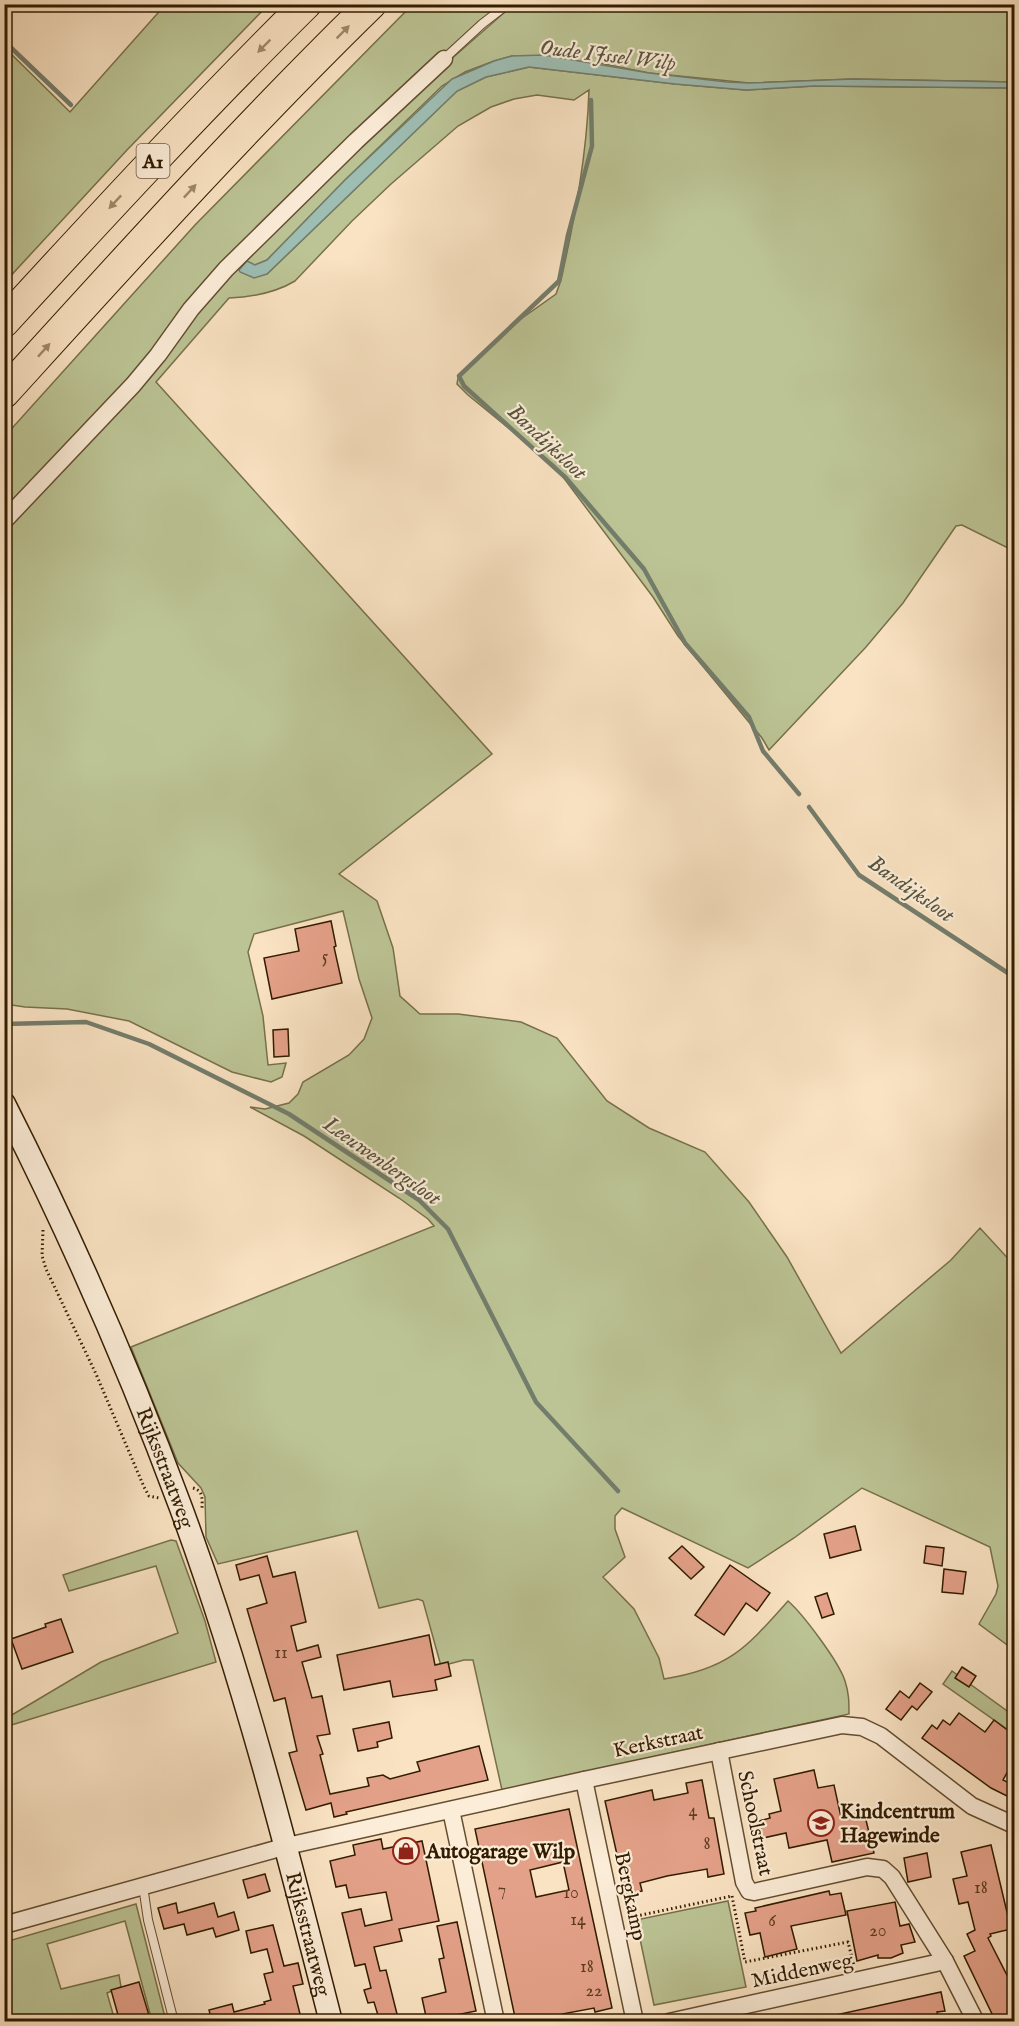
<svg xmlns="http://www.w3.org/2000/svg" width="1019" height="2026" font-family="'IM FELL English',serif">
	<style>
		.green { fill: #bcc495; stroke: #77704a; stroke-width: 1.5 }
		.water { fill: #9ebeb4; stroke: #737d6c; stroke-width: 1.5 }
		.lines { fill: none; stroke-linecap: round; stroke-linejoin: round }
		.stream { stroke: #737d6c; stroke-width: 4.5 }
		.building { fill: #e4a189; stroke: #321c00; stroke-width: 1.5; fill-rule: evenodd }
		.lane-casing { stroke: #644e31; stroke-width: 10 }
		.street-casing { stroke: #644e31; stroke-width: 19 }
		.secondary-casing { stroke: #321c00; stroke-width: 25 }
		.highway-casing { stroke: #321c00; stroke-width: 32 }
		.path { stroke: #321c00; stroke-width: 3; stroke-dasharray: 1.5 3; stroke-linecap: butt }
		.lane { stroke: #fcedd8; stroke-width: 8 }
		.street { stroke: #fcedd8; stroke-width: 16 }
		.secondary { stroke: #fcedd8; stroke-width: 22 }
		.highway { stroke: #fae3c3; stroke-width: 30 }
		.oneway { fill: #a0896b }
		.labels { text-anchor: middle; stroke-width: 4.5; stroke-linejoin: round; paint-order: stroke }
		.number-label { font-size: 18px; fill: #5e3d22 }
		.shield { fill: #fcedd8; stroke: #6f5b41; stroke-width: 1.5 }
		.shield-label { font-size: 20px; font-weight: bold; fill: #321c00 }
		.street-label { font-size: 21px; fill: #321c00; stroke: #fcedd8 }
		.poi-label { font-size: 21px; font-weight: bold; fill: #321c00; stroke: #fcedd8; text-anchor: start }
		.water-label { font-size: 22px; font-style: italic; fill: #58553f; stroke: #fcedd8 }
	</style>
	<rect width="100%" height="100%" fill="#fae3c3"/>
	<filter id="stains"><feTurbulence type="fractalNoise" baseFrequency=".00333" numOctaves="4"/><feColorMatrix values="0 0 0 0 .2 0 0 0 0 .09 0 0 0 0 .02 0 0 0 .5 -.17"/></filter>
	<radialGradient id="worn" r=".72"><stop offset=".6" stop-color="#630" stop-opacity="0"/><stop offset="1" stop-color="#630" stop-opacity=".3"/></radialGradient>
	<g class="green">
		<polygon points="165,5 268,5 127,150 5,282 5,48 70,112"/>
		<polygon points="412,5 500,5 478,22 410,84 168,334 5,515 5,436 195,225"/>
		<path d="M513 5H1014V82L853 79 749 83 649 73 599 63 512 56 494 61 465 72 442 86 345 180 267 260 255 265 267 274 457 91 486 77 529 67 675 84 746 90 814 86 1014 88V551L962 525 956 526 903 603 866 647 769 750 762 738 678 636 653 597 554 465 468 395 457 384 458 378 511 326 556 294 561 280C575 217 587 154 589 90L574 100 537 95 514 99 491 107 458 126 391 184 352 221 295 281C275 293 252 297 229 298L156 382 492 754 339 874 377 901 393 948 400 996 420 1014H458L521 1022 557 1038 607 1101 649 1128 705 1152 749 1202 787 1257 841 1353 951 1260 980 1228 1014 1265V1650L979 1624 996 1594 998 1586 990 1547 862 1488 794 1538 748 1568 622 1508 615 1516V1529L625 1557 603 1577 634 1609 659 1658 664 1679C729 1669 746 1648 788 1601 803 1614 839 1662 845 1681 849 1693 849 1702 849 1714L502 1790 473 1660H464L441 1666 423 1601 418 1599 379 1608 357 1531 218 1564 206 1537 205 1497 201 1488 178 1463 131 1347 434 1226 428 1219 399 1198 304 1136 250 1107 265 1109 289 1103 298 1094 303 1082 349 1055 364 1039 372 1018 359 979 343 911 254 934 248 952 263 1016 268 1065 286 1063 282 1077 271 1082 232 1072 129 1021 67 1009 25 1007 5 1004V528L213 291 449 61Z"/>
		<polygon points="171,1540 176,1541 205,1621 216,1662 5,1727 5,1719 101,1662 178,1633 156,1566 69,1591 63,1575"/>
		<polygon points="952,1671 1014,1716 1014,1734 943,1684"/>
		<polygon points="728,1901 746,1987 654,2005 636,1920"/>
		<polygon points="136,1904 166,2021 152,2021 125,1921 47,1944 61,1989 119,1975 121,1987 107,1993 115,2021 5,2021 5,1942"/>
	</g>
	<polygon class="water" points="544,55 649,73 727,82 749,83 853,79 1010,82 1014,82 1014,88 814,86 746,90 675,84 529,67 486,77 457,91 267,274 254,278 240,272 239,270 247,261 255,265 267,260 345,180 452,79 494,61 512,56"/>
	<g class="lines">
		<g class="stream">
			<polyline points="4,41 71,105"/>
			<polyline points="591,100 592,146 568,235 559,281 459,376 464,386 566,478 644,569 685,643 749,717 763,751 799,794"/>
			<polyline points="809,807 859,875 1014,977"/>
			<polyline points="4,1024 86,1022 149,1044 289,1114 419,1200 448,1229 536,1402 618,1491"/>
		</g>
	</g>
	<g class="building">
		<polygon points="331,921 336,946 334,947 342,983 272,999 264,958 299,951 295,929"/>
		<polygon points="288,1029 289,1056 274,1057 273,1030"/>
		<polygon points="855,1526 861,1550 830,1558 824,1534"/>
		<polygon points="682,1546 704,1567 691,1579 669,1558"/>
		<polygon points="926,1546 944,1548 942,1566 924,1563"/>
		<polygon points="267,1556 273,1577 295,1572 306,1622 291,1626 297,1651 318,1645 321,1657 302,1662 312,1698 322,1696 330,1734 317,1736 323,1754 320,1755 330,1794 369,1786 367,1778 383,1775 390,1779 420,1771 417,1762 479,1746 488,1780 346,1812 347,1814 334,1817 331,1803 306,1810 289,1753 297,1751 285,1698 274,1701 247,1609 267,1603 259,1575 240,1580 236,1565"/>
		<polygon points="730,1565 770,1593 757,1611 746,1603 724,1635 695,1615"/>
		<polygon points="944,1569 966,1572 963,1594 942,1592"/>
		<polygon points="827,1593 834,1614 822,1618 815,1597"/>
		<polygon points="61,1619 73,1652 22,1669 11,1639 46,1627 45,1624"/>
		<polygon points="429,1635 435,1665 448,1662 451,1676 435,1680 437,1690 393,1697 390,1681 344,1690 337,1655"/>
		<polygon points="962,1667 976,1676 969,1687 955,1678"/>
		<polygon points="920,1683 932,1692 917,1710 912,1706 901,1720 886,1709 900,1691 909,1698"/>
		<polygon points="959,1713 985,1732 994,1720 1014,1735 1014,1760 1003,1780 1013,1785 1007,1796 991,1788 922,1738 932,1725 937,1729 943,1720 950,1725"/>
		<polygon points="389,1722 392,1738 377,1742 378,1747 358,1751 353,1729"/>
		<polygon points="814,1770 818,1788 834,1785 841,1817 864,1812 874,1853 832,1862 827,1840 789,1848 786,1833 763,1838 759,1821 770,1818 769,1814 781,1811 774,1779"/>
		<polygon points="702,1780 709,1818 714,1818 724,1874 708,1877 707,1869 667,1876 640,1883 642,1891 626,1895 605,1801 652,1790 654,1800 688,1793 686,1783"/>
		<path d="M569 1809 612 2008 595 2012 594 2008 562 2014V2016L539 2022H516L475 1829ZM563 1862 569 1890 536 1897 530 1870Z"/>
		<polygon points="381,1839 383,1849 422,1841 439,1921 399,1929 402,1941 374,1947 380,1971 386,1970 399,2022 380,2022 374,2002 368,2003 364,1990 371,1988 365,1964 355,1966 342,1913 361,1909 365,1926 392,1920 386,1892 349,1898 346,1885 336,1887 330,1861 355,1855 353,1845"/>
		<polygon points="991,1845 1011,1929 990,1934 991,1936 988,1938 1014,1989 1014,2022 996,2022 964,1956 975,1951 967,1934 975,1930 968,1902 959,1904 953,1879 967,1876 961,1852"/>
		<polygon points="927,1853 931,1877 908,1882 904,1858"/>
		<polygon points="265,1874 270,1891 248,1898 243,1880"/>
		<polygon points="829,1891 830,1895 841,1893 846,1915 791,1926 797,1949 765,1957 760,1933 750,1935 745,1913 756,1911 755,1908"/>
		<polygon points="895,1902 900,1926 909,1924 915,1942 901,1945 903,1953 891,1958 878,1958 878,1955 857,1961 847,1911"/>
		<polygon points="176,1903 178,1913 214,1903 218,1917 234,1912 239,1930 216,1937 213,1928 187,1935 184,1924 164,1929 158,1908"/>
		<polygon points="457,1922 476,2011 427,2021 422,1998 446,1992 439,1959 444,1958 437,1926"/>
		<polygon points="273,1925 284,1966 298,1963 303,1984 293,1986 302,2022 212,2022 209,2010 232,2004 234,2012 265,2004 264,2002 271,2000 264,1974 273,1972 267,1949 251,1953 246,1931"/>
		<polygon points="139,1982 151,2022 120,2022 111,1990"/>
		<polygon points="941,1992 945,2011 937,2012 939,2019 930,2022 832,2022 831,2016"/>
	</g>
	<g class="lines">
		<defs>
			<g id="lane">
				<polyline points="444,59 482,24 508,4"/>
				<polyline points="143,1886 148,1920 174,2022"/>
			</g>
			<g id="street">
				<polyline points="4,521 133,385 158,355 191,309 226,269 356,141 444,59"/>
				<polyline points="719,1751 744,1882 749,1891 754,1892 867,1867 883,1869 892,1877 945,1961 976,2022"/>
				<polyline points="584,1780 635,2022"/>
				<polyline points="451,1810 496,2022"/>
				<polyline points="4,1925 287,1846 584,1780 842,1725 862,1727 881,1736 972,1806 1014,1825"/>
				<polyline points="669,2022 945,1961"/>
			</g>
			<g id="secondary">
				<path id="s1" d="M4 1104C71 1236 130 1370 181 1508 243 1676 287 1849 331 2022"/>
			</g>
			<g id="highway">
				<path d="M4 322C103 214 202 107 306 4"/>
				<path d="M4 393C124 261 243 129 371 4"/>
			</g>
		</defs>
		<use href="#lane" class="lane-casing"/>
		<use href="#street" class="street-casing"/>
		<use href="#secondary" class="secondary-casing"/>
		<use href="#highway" class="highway-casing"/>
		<g class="path">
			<polyline points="43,1230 42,1256 46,1269 96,1374 144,1487 149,1496 159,1498"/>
			<path d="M193 1488C204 1491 202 1500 202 1510"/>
			<polyline points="732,1896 745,1962 848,1942 854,1966"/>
			<polyline points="627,1918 732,1896"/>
		</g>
		<use href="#lane" class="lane"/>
		<use href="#street" class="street"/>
		<use href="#secondary" class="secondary"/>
		<use href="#highway" class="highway"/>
	</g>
	<defs><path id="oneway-solid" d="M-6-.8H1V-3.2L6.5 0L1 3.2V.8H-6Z" transform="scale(1.5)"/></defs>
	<g class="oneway">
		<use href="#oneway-solid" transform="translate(343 32) rotate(-45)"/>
		<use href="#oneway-solid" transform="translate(264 46) rotate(135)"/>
		<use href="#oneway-solid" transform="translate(190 191) rotate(-47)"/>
		<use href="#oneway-solid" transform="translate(115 202) rotate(133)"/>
		<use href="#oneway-solid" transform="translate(44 350) rotate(-48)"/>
	</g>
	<defs>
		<symbol id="school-ring" viewBox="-11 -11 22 22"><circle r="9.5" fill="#fcedd8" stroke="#8f2418" stroke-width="1.5"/><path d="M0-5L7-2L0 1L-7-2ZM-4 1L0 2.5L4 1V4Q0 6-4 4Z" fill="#8f2418"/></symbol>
		<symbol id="shop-ring" viewBox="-11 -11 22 22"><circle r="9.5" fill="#fcedd8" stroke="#8f2418" stroke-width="1.5"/><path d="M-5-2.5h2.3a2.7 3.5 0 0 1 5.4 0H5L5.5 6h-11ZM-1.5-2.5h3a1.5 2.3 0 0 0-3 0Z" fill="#8f2418"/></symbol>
	</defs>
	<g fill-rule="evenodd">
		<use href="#school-ring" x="806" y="1808" width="30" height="30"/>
		<use href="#shop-ring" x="391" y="1836" width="30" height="30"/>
	</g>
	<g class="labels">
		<g class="number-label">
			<text x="325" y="962">5</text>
			<text x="281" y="1658">11</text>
			<text x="693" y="1816">4</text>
			<text x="707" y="1849">8</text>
			<text x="981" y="1893">18</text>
			<text x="502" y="1895">7</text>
			<text x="571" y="1898">10</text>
			<text x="578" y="1925">14</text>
			<text x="772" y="1926">6</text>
			<text x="878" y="1936">20</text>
			<text x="587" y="1972">18</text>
			<text x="594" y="1996">22</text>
		</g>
		<rect class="shield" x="136.5" y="144" width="33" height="34" rx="4.5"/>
		<g class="shield-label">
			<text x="153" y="168">A1</text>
		</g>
		<g class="street-label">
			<text dy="7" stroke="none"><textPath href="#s1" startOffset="398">Rijksstraatweg</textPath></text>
			<text transform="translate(658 1741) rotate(-12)" y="7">Kerkstraat</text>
			<text transform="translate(756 1823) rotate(78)" y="7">Schoolstraat</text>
			<text transform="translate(631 1896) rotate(78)" y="7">Bergkamp</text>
			<text dy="7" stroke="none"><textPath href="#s1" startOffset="886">Rijksstraatweg</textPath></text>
			<text transform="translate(802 1970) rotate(-12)" y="7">Middenweg</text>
		</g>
		<g class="poi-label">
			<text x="840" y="1818">Kindcentrum<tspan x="840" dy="24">Hagewinde</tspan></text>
			<text x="426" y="1858">Autogarage Wilp</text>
		</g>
		<g class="water-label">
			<text transform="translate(608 54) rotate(7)" y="8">Oude IJssel Wilp</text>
			<text transform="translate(548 441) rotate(43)" y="8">Bandijksloot</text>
			<text transform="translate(912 888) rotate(35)" y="8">Bandijksloot</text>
			<text transform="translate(383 1160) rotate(35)" y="8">Leeuwenbergsloot</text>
		</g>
	</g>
	<rect width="1019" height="2026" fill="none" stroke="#fae3c3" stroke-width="24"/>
	<rect x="6" y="6" width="1007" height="2014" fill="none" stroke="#321c00" stroke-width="3"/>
	<rect x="12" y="12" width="995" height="2002" fill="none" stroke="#321c00" stroke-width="1.5"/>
	<rect width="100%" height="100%" filter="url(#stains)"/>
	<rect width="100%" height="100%" fill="url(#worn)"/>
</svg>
